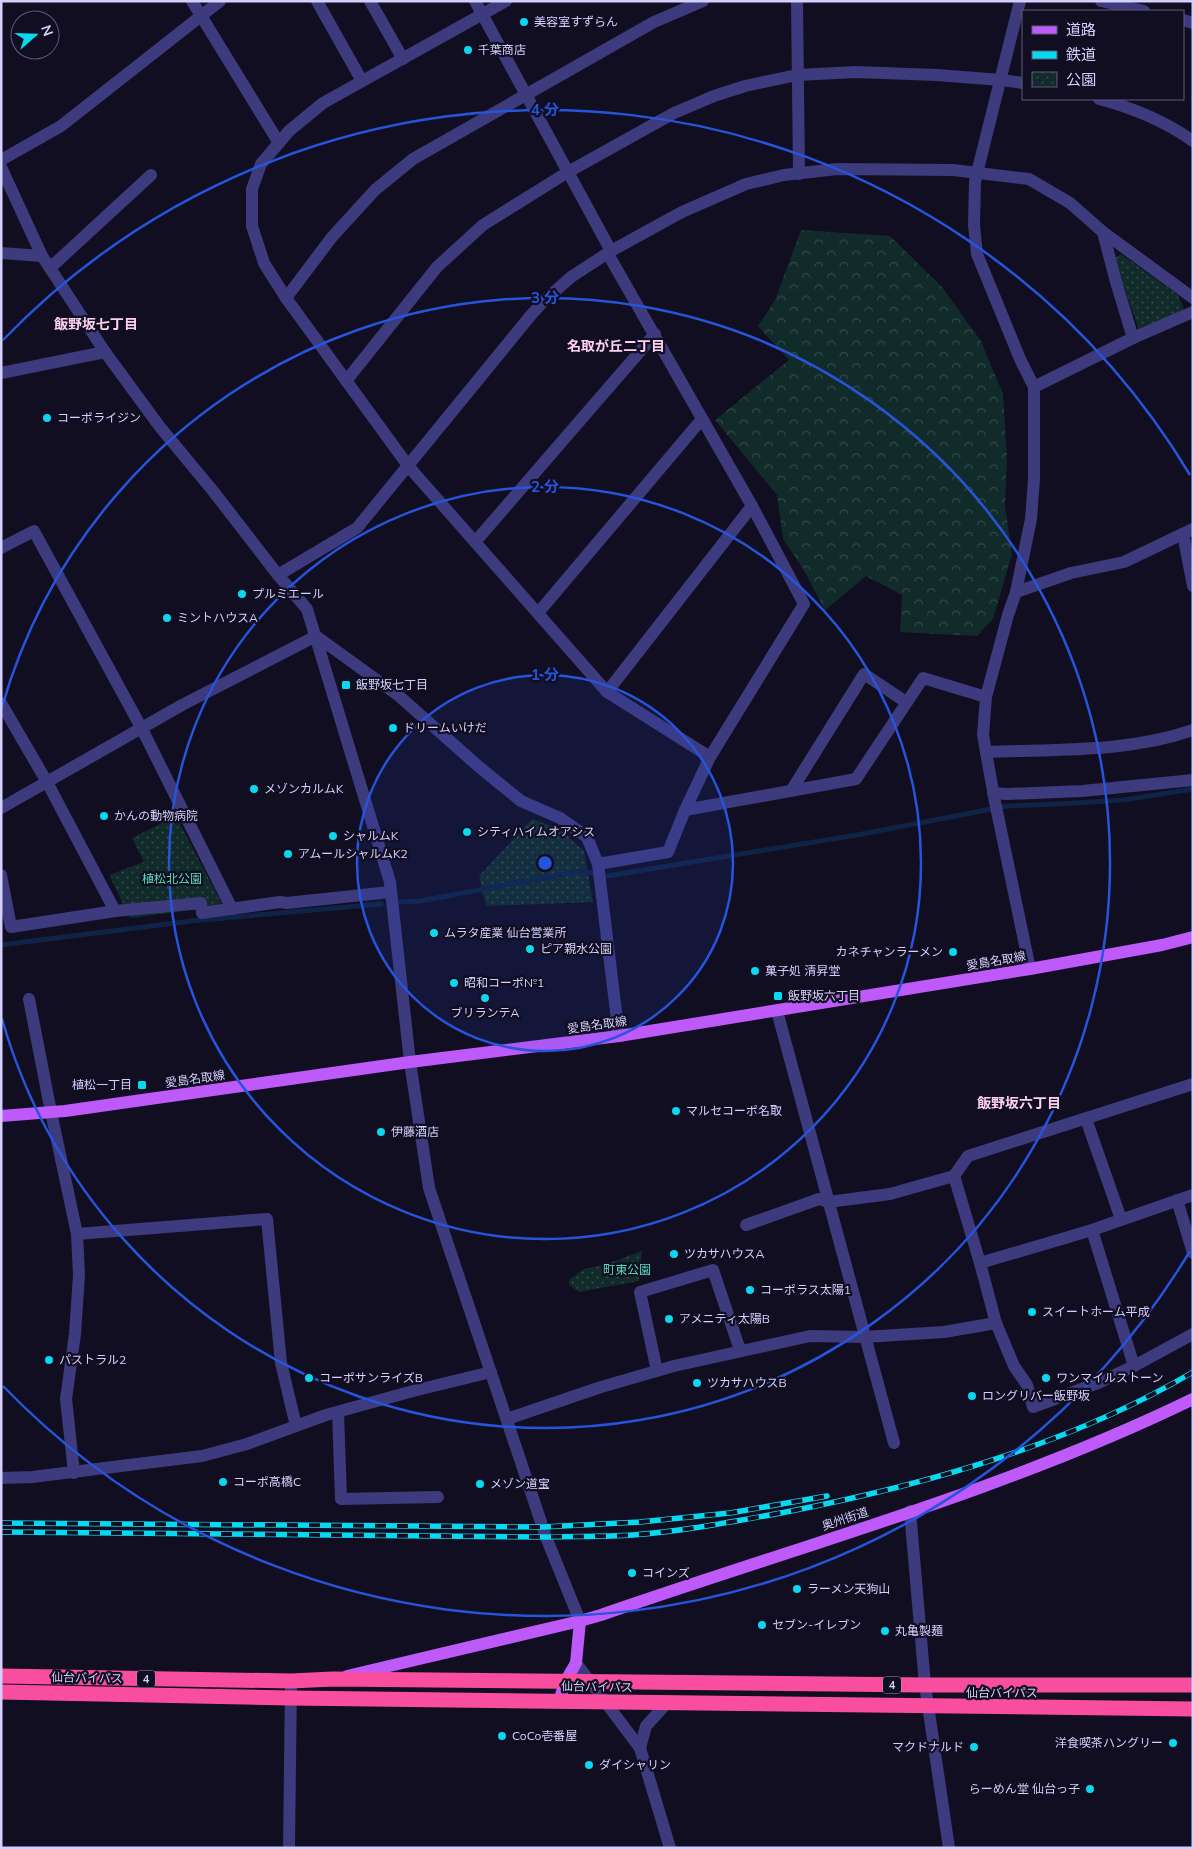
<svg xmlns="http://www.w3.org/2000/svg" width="1194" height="1849" font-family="Mulish,'Noto Sans JP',sans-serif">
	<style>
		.forest { fill: url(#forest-crowns) }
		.park { fill: url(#park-dots) }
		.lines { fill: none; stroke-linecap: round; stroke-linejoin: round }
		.stream { stroke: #0e2345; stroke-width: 5 }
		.minor { stroke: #3d3a7e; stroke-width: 12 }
		.major { stroke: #bf5afa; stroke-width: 12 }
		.highway { stroke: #f94e9f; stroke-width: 15 }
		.rail-casing { stroke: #08d8f0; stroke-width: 5.5 }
		.rail { stroke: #110e21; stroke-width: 4; stroke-dasharray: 11; stroke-linecap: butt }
		.ring { fill: none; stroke: #2654da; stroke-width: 2.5 }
		.poi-dot { fill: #08d8f0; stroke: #110e21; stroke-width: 2 }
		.labels { text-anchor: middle; stroke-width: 4.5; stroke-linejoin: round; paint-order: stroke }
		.shield { fill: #110e21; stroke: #9a95bb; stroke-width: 1 }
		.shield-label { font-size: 11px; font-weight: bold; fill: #d4cffd }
		.poi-label { font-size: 12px; fill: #d4cffd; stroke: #110e21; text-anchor: start }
		.park-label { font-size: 12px; fill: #5edbbc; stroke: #110e21 }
		.street-label { font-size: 12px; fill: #d4cffd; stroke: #110e21 }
		.neighbourhood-label { font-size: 14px; font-weight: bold; fill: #fdd1ed; stroke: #110e21 }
		.centre { fill: #2654da; stroke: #110e21; stroke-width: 2.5 }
		.ring-label { font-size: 15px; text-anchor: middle; font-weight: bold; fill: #2654da; stroke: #110e21; stroke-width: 4.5; stroke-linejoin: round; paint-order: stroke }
	</style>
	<defs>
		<pattern id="forest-crowns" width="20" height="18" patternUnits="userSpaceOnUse" patternTransform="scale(1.25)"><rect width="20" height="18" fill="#112a2a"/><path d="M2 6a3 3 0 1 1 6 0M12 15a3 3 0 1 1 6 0" fill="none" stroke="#33484a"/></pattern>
		<pattern id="park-dots" width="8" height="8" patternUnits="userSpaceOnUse" patternTransform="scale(1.25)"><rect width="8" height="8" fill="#112a2a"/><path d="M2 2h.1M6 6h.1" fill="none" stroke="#33484a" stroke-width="1.8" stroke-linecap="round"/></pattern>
	</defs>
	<rect width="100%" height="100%" fill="#110e21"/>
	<polygon class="forest" points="801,230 890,236 942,287 981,341 1003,394 1007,458 1005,505 1012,554 993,619 977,636 900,632 902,595 866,576 825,610 802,567 783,539 777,495 715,420 789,360 758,326 775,300"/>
	<g class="park">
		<polygon points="1121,254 1178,295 1185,311 1139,330 1114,259"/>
		<polygon points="176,816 223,906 130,918 109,875 144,862 132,838"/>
		<polygon points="532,819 560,829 584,851 593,902 486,906 479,876"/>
		<polygon points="642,1251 639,1281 579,1292 569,1285 569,1280 584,1269 607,1264"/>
	</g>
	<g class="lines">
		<g class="stream">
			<polyline points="400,902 420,901 581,871 607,876 857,835 1007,806 1057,804 1123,800 1193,789"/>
			<polyline points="1,945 191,921 381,904"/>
		</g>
		<g class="minor">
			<polyline points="192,1 279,143"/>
			<polyline points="317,1 362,81"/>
			<polyline points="370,1 403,59"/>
			<polyline points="475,1 611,251"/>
			<polyline points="506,1 323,103 289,131 261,164 252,189 252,226 264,263 286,298 409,467 607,692 710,757 804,604 752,506 608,254"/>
			<polyline points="797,1 799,174"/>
			<polyline points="1020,1 977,173 975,182 974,225 977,254 1020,359 1034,387 1034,479 1031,519 1016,592 1008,615 986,697 983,735 994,797 1030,969"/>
			<polyline points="1101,1 1144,11"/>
			<polyline points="1183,20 1193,23"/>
			<path d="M1099 99C1134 108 1163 120 1193 141"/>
			<polyline points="1,160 61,126 220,1"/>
			<polyline points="1,167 42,256 105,352"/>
			<polyline points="1103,232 1116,282 1133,338"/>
			<polyline points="1,253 42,256"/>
			<polyline points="50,268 151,175"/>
			<polyline points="286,298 332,237 375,190 413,159 654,22 703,1"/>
			<polyline points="1,373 105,352 160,427 213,491 278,575 307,609 390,882 410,1062 429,1188 546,1537 580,1621"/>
			<polyline points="346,381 437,267 483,225 568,172 674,113 714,96 745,86 797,75 856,72 937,75 1001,80 1023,83"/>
			<polyline points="1034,387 1133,338 1193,312"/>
			<polyline points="1183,534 1193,586"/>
			<polyline points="475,542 655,334"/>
			<polyline points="1,548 34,531 141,727 232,909"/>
			<polyline points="278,575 357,528 531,315 543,302 571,277 611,251 682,212 746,184 784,175 837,169 953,170 1029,179 1070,203 1103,232 1193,298"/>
			<polyline points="1016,592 1071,573 1124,562 1193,529"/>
			<polyline points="538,613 702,419"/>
			<polyline points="607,692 752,506"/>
			<polyline points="1,703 47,782 115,911"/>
			<path d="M986 752C1055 749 1127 753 1193 730"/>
			<polyline points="791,791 864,674 906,702"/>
			<polyline points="993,793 1007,794 1082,791 1193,780"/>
			<polyline points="1,808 182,705 316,636 399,696 478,766 521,801 560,818 587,837 598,864 668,852 685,810 710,757"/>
			<polyline points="685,810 856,779 923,678 986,697"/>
			<polyline points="598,864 619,1036"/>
			<polyline points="1,875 11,927 115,911 201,903 202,913 280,902 287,903 390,892"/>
			<polyline points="29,999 51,1112 77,1234 79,1275 75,1334 66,1399 74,1473"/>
			<polyline points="777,1011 894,1443"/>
			<polyline points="1193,1084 968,1156 954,1176 980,1263 996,1323 1014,1366 1027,1385 1033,1407 1098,1383 1134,1366 1193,1334"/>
			<polyline points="1086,1119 1121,1219"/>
			<polyline points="1177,1200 1193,1253"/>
			<polyline points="757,1221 746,1225 819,1199 828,1202 890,1194 954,1176"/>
			<polyline points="1092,1230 1134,1366"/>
			<polyline points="77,1234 267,1219 281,1363 296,1426"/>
			<polyline points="980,1263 1092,1230 1193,1195"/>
			<polyline points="657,1371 640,1292 713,1270 740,1350"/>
			<polyline points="338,1412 341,1499 438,1497"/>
			<polyline points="507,1419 601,1387 674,1366 810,1336 864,1337 944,1332 996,1323"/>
			<polyline points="1,1478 32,1477 202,1456 247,1444 326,1415 413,1391 491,1372"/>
			<polyline points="910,1511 925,1685 949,1848"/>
			<polyline points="576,1663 640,1748 670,1848"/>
			<polyline points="640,1748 646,1726 667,1703"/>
			<polyline points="289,1848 291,1681"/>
		</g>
		<g class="major">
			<polyline points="1,1116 65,1111 410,1062 619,1036 1030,969 1162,945 1193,937"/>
			<path d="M347 1676 580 1621 601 1615C799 1546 1004 1491 1193 1399"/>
			<polyline points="559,1702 565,1682 576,1663 580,1621"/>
		</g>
		<g class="highway">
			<polyline points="1,1676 291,1681 333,1679 925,1685 1193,1685"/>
			<polyline points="1,1692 290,1698 1193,1709"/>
		</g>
		<defs>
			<g id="rail">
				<polyline points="1,1523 543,1527 640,1522 730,1513 827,1496"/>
				<path d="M1 1532 546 1537C575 1536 604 1537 633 1535 684 1531 737 1521 786 1512 925 1485 1071 1444 1193 1372"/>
			</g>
		</defs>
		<use href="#rail" class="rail-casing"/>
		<use href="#rail" class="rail"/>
	</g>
	<circle cx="545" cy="863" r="188" fill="#2654da" fill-opacity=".12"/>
	<g class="ring">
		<circle cx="545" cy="863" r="188"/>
		<circle cx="545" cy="863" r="376"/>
		<path d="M2 707A565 565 0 1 1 2 1019"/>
		<path d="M1190 1251A753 753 0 0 1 3 1386M3 340A753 753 0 0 1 1190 475"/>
	</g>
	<g class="poi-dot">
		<circle cx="524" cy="22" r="5"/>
		<circle cx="468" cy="50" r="5"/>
		<circle cx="47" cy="418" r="5"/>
		<circle cx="242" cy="594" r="5"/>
		<circle cx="167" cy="618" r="5"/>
		<rect x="341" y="680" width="10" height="10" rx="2.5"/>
		<circle cx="393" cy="728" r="5"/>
		<circle cx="254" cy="789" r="5"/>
		<circle cx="104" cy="816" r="5"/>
		<circle cx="467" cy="832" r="5"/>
		<circle cx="333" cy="836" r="5"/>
		<circle cx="288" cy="854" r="5"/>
		<circle cx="434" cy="933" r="5"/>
		<circle cx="530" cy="949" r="5"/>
		<circle cx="953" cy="952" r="5"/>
		<circle cx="755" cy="971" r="5"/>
		<circle cx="454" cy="983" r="5"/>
		<rect x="773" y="991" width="10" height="10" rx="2.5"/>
		<circle cx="485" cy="998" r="5"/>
		<rect x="137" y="1080" width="10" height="10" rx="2.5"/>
		<circle cx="676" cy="1111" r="5"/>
		<circle cx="381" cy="1132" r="5"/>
		<circle cx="674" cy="1254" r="5"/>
		<circle cx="750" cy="1290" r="5"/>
		<circle cx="1032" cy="1312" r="5"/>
		<circle cx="669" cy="1319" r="5"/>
		<circle cx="49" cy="1360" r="5"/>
		<circle cx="309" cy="1378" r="5"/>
		<circle cx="1046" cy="1378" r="5"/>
		<circle cx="697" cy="1383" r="5"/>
		<circle cx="972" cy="1396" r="5"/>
		<circle cx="223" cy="1482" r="5"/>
		<circle cx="480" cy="1484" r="5"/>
		<circle cx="632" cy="1573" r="5"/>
		<circle cx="797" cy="1589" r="5"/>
		<circle cx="762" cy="1625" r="5"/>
		<circle cx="885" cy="1631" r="5"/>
		<circle cx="502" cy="1736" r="5"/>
		<circle cx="1173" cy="1743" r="5"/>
		<circle cx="974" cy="1747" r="5"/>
		<circle cx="589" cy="1765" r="5"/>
		<circle cx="1090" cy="1789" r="5"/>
	</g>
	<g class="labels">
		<g class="shield">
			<rect x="137" y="1670.5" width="18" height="17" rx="4"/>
			<rect x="883" y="1676.5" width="18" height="17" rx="4"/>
		</g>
		<g class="shield-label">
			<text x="146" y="1683">4</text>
			<text x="892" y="1689">4</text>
		</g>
		<g class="poi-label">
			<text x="534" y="26">美容室すずらん</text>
			<text x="478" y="54">千葉商店</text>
			<text x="57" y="422">コーポライジン</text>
			<text x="252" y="598">プルミエール</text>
			<text x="177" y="622">ミントハウスA</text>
			<text x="356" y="689">飯野坂七丁目</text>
			<text x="403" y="732">ドリームいけだ</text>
			<text x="264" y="793">メゾンカルムK</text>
			<text x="114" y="820">かんの動物病院</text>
			<text x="477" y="836">シティハイムオアシス</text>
			<text x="343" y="840">シャルムK</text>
			<text x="298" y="858">アムールシャルムK2</text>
			<text x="444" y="937">ムラタ産業 仙台営業所</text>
			<text x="540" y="953">ピア親水公園</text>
			<text x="943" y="956" text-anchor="end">カネチャンラーメン</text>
			<text x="765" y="975">菓子処 清昇堂</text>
			<text x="464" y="987">昭和コーポ№1</text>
			<text x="788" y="1000">飯野坂六丁目</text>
			<text x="485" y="1017" text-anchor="middle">ブリランテA</text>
			<text x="132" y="1089" text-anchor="end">植松一丁目</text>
			<text x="686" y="1115">マルセコーポ名取</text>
			<text x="391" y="1136">伊藤酒店</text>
			<text x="684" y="1258">ツカサハウスA</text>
			<text x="760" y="1294">コーポラス太陽1</text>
			<text x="1042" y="1316">スイートホーム平成</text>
			<text x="679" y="1323">アメニティ太陽B</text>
			<text x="59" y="1364">パストラル2</text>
			<text x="319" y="1382">コーポサンライズB</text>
			<text x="1056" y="1382">ワンマイルストーン</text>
			<text x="707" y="1387">ツカサハウスB</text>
			<text x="982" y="1400">ロングリバー飯野坂</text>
			<text x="233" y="1486">コーポ高橋C</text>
			<text x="490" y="1488">メゾン道宝</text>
			<text x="642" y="1577">コインズ</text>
			<text x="807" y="1593">ラーメン天狗山</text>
			<text x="772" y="1629">セブン-イレブン</text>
			<text x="895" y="1635">丸亀製麺</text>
			<text x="512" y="1740">CoCo壱番屋</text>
			<text x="1163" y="1747" text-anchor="end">洋食喫茶ハングリー</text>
			<text x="964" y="1751" text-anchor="end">マクドナルド</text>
			<text x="599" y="1769">ダイシャリン</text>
			<text x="1080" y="1793" text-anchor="end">らーめん堂 仙台っ子</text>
		</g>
		<g class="park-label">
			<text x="172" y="883">植松北公園</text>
			<text x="627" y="1274">町東公園</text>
		</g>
		<g class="street-label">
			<text transform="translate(996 961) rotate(-10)" y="4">愛島名取線</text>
			<text transform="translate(597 1025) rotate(-8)" y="4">愛島名取線</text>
			<text transform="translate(195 1079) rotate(-8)" y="4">愛島名取線</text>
			<text transform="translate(845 1519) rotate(-18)" y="4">奥州街道</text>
			<text transform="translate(87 1678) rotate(1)" y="4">仙台バイパス</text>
			<text transform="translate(597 1687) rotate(1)" y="4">仙台バイパス</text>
			<text x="1002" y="1697">仙台バイパス</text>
		</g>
		<g class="neighbourhood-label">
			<text x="96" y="329">飯野坂七丁目</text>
			<text x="616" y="351">名取が丘二丁目</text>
			<text x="1019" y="1108">飯野坂六丁目</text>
		</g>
	</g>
	<circle cx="545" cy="863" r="8" class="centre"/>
	<g class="ring-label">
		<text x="545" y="115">4 分</text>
		<text x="545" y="303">3 分</text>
		<text x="545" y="492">2 分</text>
		<text x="545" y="680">1 分</text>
	</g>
	<rect width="1194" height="1849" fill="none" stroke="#d4cffd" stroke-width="5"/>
	<rect x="1022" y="10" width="162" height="90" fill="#110e21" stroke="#5f5b79"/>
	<rect x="1032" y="26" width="25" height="8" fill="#bf5afa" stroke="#5f5b79"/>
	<text x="1066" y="35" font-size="15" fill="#d4cffd">道路</text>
	<rect x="1032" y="51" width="25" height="8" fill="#08d8f0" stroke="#5f5b79"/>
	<text x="1066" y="60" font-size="15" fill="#d4cffd">鉄道</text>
	<rect x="1032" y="72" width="25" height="15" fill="url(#park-dots)" stroke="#5f5b79"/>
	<text x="1066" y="85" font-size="15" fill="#d4cffd">公園</text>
	<g transform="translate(35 35) rotate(70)"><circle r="24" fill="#110e21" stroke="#5f5b79"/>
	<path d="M0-4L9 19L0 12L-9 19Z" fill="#08d8f0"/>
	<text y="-8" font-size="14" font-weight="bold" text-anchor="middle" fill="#d4cffd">N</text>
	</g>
</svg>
